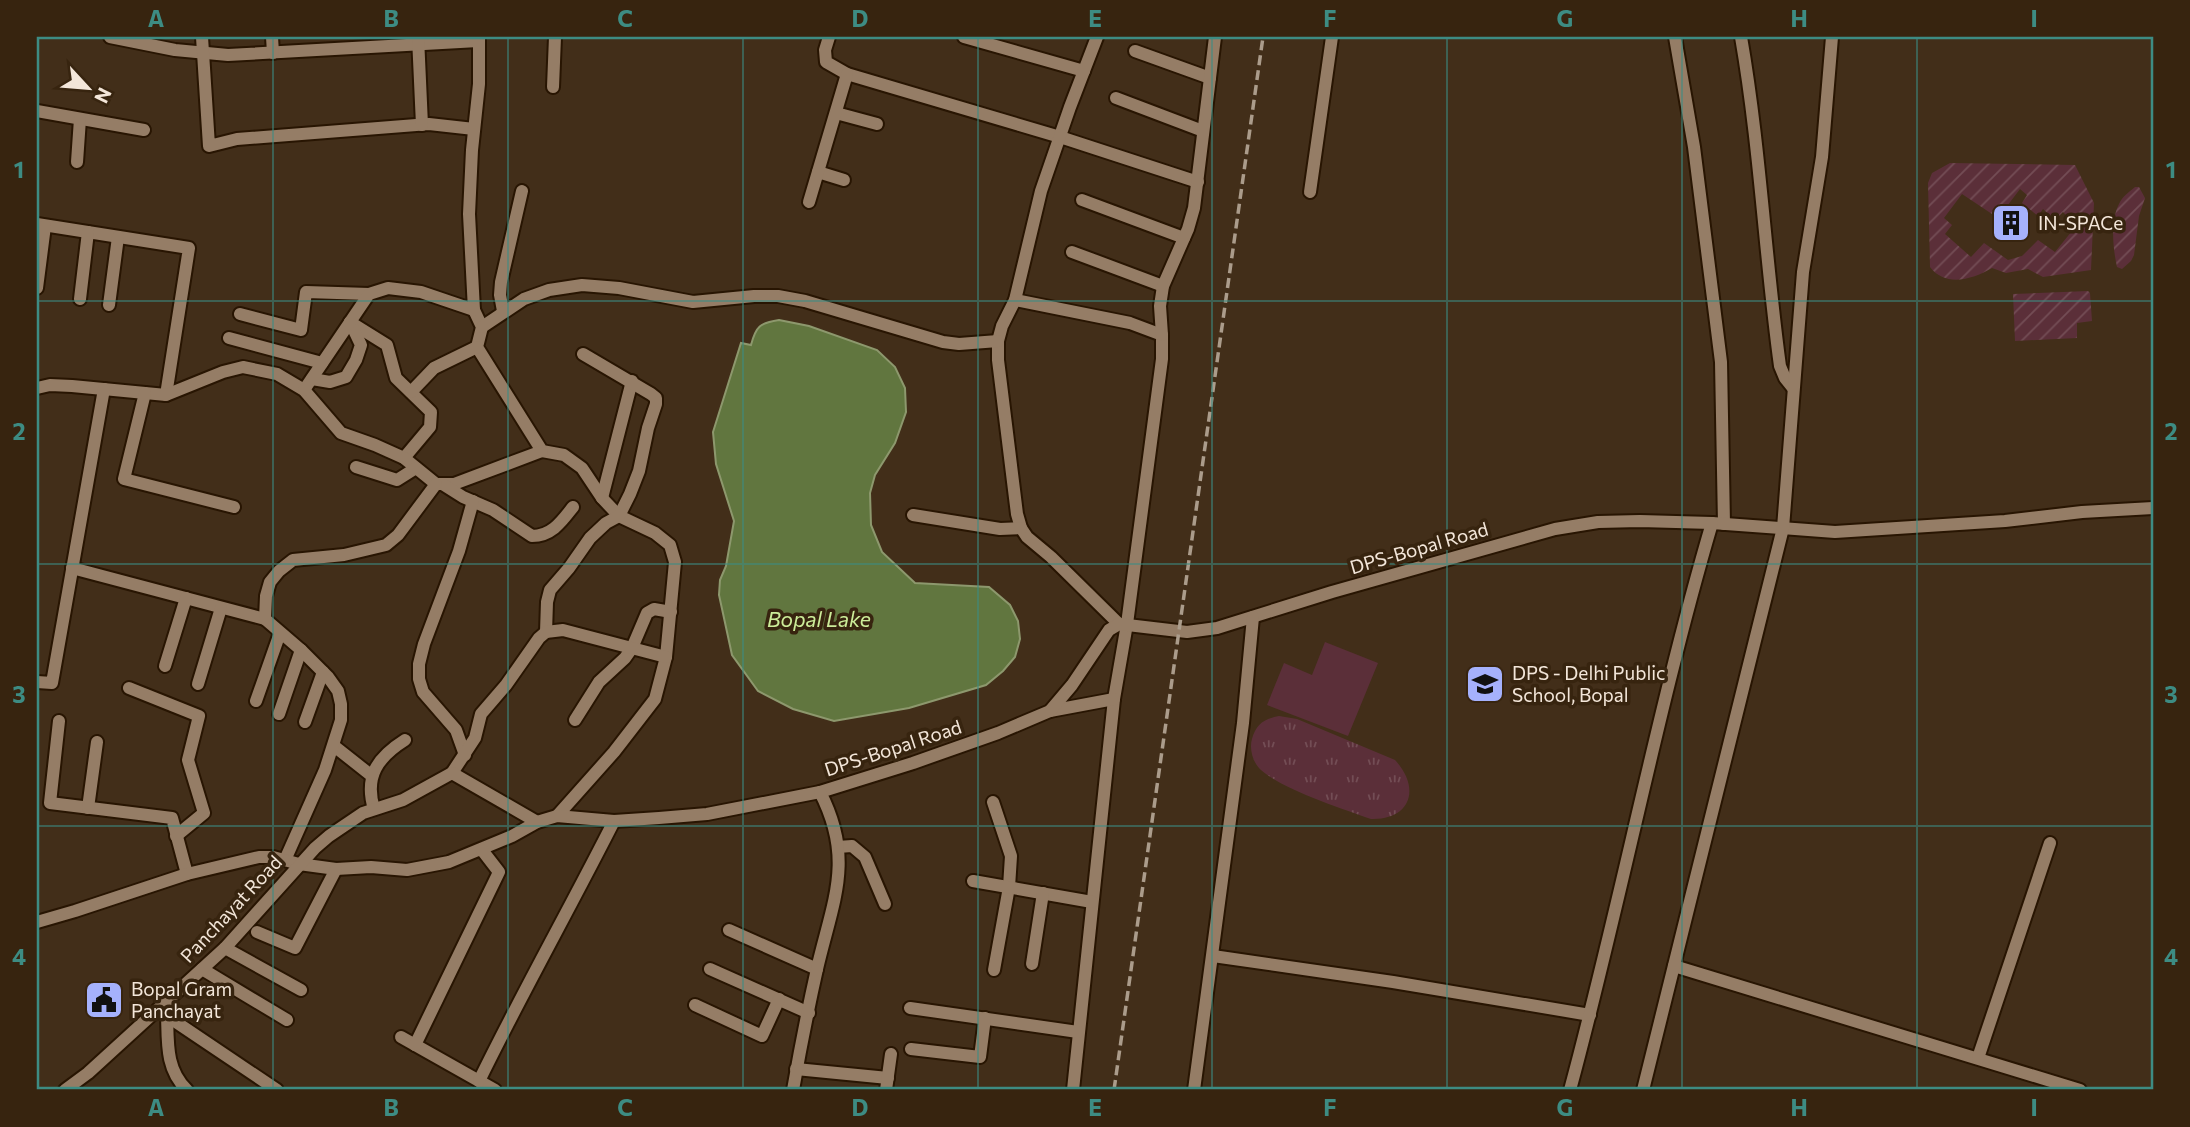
<svg xmlns="http://www.w3.org/2000/svg" width="2190" height="1127" font-family="Commissioner,sans-serif">
	<style>
		.grass { fill: #5b2f39 }
		.park { fill: url(#park-tufts) }
		.garden { fill: url(#garden-furrows); fill-rule: evenodd }
		.water { fill: #61763f; stroke: #8d986d; stroke-width: 2 }
		.lines { fill: none; stroke-linecap: round; stroke-linejoin: round }
		.minor-casing { stroke: #281502; stroke-width: 16 }
		.minor { stroke: #957d66; stroke-width: 12 }
		.rail { stroke: #ab9c8b; stroke-width: 3.5; stroke-dasharray: 10 5; stroke-linecap: butt }
		.grid { fill: none; stroke: #3d8c83; stroke-width: 2; stroke-opacity: 0.55 }
		.labels { text-anchor: middle; stroke-width: 7; stroke-linejoin: round; paint-order: stroke }
		.poi-label { font-size: 19px; fill: #f3e6d9; stroke: #37240f; text-anchor: start }
		.street-label { font-size: 19px; fill: #f3e6d9; stroke: #37240f }
		.water-label { font-size: 21px; font-style: italic; fill: #ccec99; stroke: #37240f }
		.neatline { fill: none; stroke: #3d8c83; stroke-width: 2.5 }
		.grid-label { font-size: 23px; text-anchor: middle; font-weight: bold; fill: #3d8c83 }
	</style>
	<defs>
		<pattern id="park-tufts" width="24" height="20" patternUnits="userSpaceOnUse" patternTransform="scale(1.75)"><rect width="24" height="20" fill="#5b2f39"/><path d="M3 7l-1-3M5 7V3M7 7l1-3M15 17l-1-3M17 17v-4M19 17l1-3" fill="none" stroke="#734d55"/></pattern>
		<pattern id="garden-furrows" width="10" height="10" patternUnits="userSpaceOnUse" patternTransform="scale(1.75)"><rect width="10" height="10" fill="#5b2f39"/><path d="M-1 1l2-2M0 10L10 0M9 11l2-2" fill="none" stroke="#734d55"/></pattern>
	</defs>
	<rect width="100%" height="100%" fill="#422e19"/>
	<polygon class="grass" points="1325,642 1378,663 1348,736 1267,705 1284,663 1312,675"/>
	<path class="park" d="M1279 716 1297 719 1395 760C1421 788 1411 820 1371 819 1341 808 1284 790 1261 770 1253 763 1249 749 1252 739 1256 724 1264 719 1279 716Z"/>
	<g class="garden">
		<path d="M1950 163 2075 165 2094 203 2091 270 2043 277 2028 269 2006 273 1992 268C1973 279 1946 288 1930 267L1928 183 1932 173ZM2020 189 2027 195 2022 203 2038 216 2043 209 2055 220 2063 212 2076 226 2055 252 2038 240 2022 256 2008 260 1984 243 1971 257 1945 234 1952 225 1944 218 1962 194 1998 218Z"/>
		<path d="M2135 187H2139L2145 198 2139 216 2134 255 2131 261 2122 269 2117 267C2113 249 2110 221 2119 204 2122 197 2129 192 2135 187Z"/>
		<polygon points="2088,291 2090,293 2092,321 2077,323 2077,338 2015,341 2013,294"/>
	</g>
	<path class="water" d="M779 320 809 326 877 350 895 367 905 388 906 412 895 443 875 475 870 493 871 525 882 552 915 583 989 587 1010 605 1018 621 1020 639 1015 657 1003 671 986 685 909 708 834 721 793 709 758 691 732 655 719 595 720 580 726 566 734 521 716 464 713 432 741 343 751 345C756 326 760 323 779 320Z"/>
	<g class="lines">
		<defs>
			<g id="minor">
				<polyline points="110,37 175,50 228,55 478,41"/>
				<polyline points="202,37 209,146 237,139 429,124 474,129"/>
				<polyline points="272,37 273,53"/>
				<polyline points="418,37 422,125"/>
				<polyline points="479,37 479,84 472,150 469,214 474,310 482,327 477,347 542,451 564,455 582,468 602,498 619,516 655,533 670,545 675,562 666,657 655,699 614,752 557,816"/>
				<polyline points="829,37 825,50 826,62 847,74 1060,137 1198,182"/>
				<polyline points="964,37 1084,71"/>
				<polyline points="1097,37 1070,107 1041,191 1015,300 1002,326 998,341 998,360 1017,514 1021,528 1027,537 1051,557 1119,624"/>
				<polyline points="1675,37 1694,147 1721,362 1724,524"/>
				<path d="M1741 37C1760 146 1765 257 1780 366L1785 378 1793 388"/>
				<polyline points="1135,51 1210,78"/>
				<polyline points="553,87 555,37"/>
				<polyline points="1116,98 1203,131"/>
				<polyline points="37,111 144,130"/>
				<polyline points="836,113 877,124"/>
				<polyline points="77,162 80,119"/>
				<polyline points="818,172 844,180"/>
				<polyline points="1310,192 1332,37"/>
				<polyline points="1082,200 1184,238"/>
				<polyline points="809,202 847,74"/>
				<polyline points="37,224 189,248 166,395"/>
				<polyline points="1072,252 1163,286"/>
				<polyline points="37,288 45,226"/>
				<polyline points="80,299 88,232"/>
				<polyline points="1015,300 1130,323 1162,335 1162,359 1127,624 1114,699 1073,1090"/>
				<polyline points="109,305 118,237"/>
				<polyline points="503,311 500,295 501,282 522,191"/>
				<polyline points="240,314 301,330 306,292 369,294"/>
				<polyline points="350,322 387,345 396,378 431,412 430,427 404,458"/>
				<polyline points="482,327 524,299 549,290 582,285 619,288 693,302 754,296 778,296 805,301 943,342 959,344 998,341"/>
				<polyline points="1162,335 1160,306 1163,286 1188,229 1194,208 1215,37"/>
				<polyline points="229,338 322,363"/>
				<polyline points="312,379 330,382 346,377 356,360 361,345 350,322"/>
				<polyline points="37,388 50,385 72,386 166,395 223,372 243,367 277,374 304,390 341,433 375,445 404,458 436,484 454,484 542,451"/>
				<polyline points="304,390 369,294 388,288 421,292 474,310"/>
				<polyline points="411,392 434,368 477,347"/>
				<polyline points="145,393 124,479 234,507"/>
				<polyline points="356,467 397,480 416,468"/>
				<path d="M444 485 463 497 493 510 532 536C552 536 562 521 573 507"/>
				<polyline points="602,498 632,381"/>
				<polyline points="913,515 1000,529 1021,528"/>
				<polyline points="72,568 265,619"/>
				<polyline points="546,632 547,602 550,590 569,568 590,538 606,523 619,516 630,494 639,471 648,428 656,404 656,398 651,394 583,354"/>
				<polyline points="165,666 186,598"/>
				<polyline points="37,682 52,683 104,389"/>
				<polyline points="198,684 221,608"/>
				<polyline points="129,688 199,716 188,760 204,813 176,836"/>
				<polyline points="256,701 280,633"/>
				<polyline points="1050,711 1114,699"/>
				<polyline points="279,714 301,650"/>
				<polyline points="575,720 599,682 625,658 632,648 647,613 654,609 671,612"/>
				<polyline points="59,721 50,803 172,818 187,874"/>
				<polyline points="305,722 323,672"/>
				<polyline points="334,746 372,776"/>
				<polyline points="465,755 456,730 423,692 419,679 419,664 424,644 459,551 473,501"/>
				<polyline points="452,773 475,738 481,714 506,685 539,638 546,632 563,630 666,657"/>
				<polyline points="993,802 1011,856 1009,887 994,970"/>
				<polyline points="88,808 97,742"/>
				<path d="M374 809C364 776 378 757 405 740"/>
				<polyline points="838,847 852,846 865,857 885,904"/>
				<polyline points="285,860 325,770 341,720 341,704 338,691 328,677 301,650 265,619 266,596 270,582 279,571 293,560 344,555 386,545 398,535 436,484"/>
				<polyline points="973,881 1092,902"/>
				<polyline points="37,922 75,911 187,874 259,857 273,857 299,864 336,869 371,867 407,870 449,862 512,836 537,822 557,816 614,821 659,818 707,814 820,792 913,763 998,733 1050,711 1072,685 1109,630 1119,624 1187,632 1217,628 1332,592 1555,529 1598,522 1640,521 1712,523 1835,532 2005,521 2082,512 2153,508"/>
				<polyline points="729,930 817,969"/>
				<polyline points="257,932 295,948 336,869"/>
				<polyline points="225,948 301,990"/>
				<polyline points="1213,956 1393,982 1590,1015"/>
				<polyline points="1032,964 1043,893"/>
				<polyline points="1674,966 2080,1090"/>
				<polyline points="202,969 287,1020"/>
				<polyline points="710,969 809,1013"/>
				<polyline points="695,1005 762,1036 779,999"/>
				<polyline points="910,1008 1078,1032"/>
				<path d="M167 1013C168 1041 165 1069 187 1090"/>
				<polyline points="167,1016 277,1090"/>
				<polyline points="401,1037 495,1090"/>
				<polyline points="415,1045 499,872 482,850"/>
				<polyline points="911,1049 980,1057 985,1018"/>
				<polyline points="1978,1058 2050,843"/>
				<polyline points="796,1069 888,1078"/>
				<path d="M479 1081C522 993 570 908 614 821"/>
				<polyline points="65,1090 88,1073 225,948 315,848 329,836 363,813 403,800 452,773 537,822"/>
				<path d="M793 1090C800 1050 808 1009 817 969 833 900 855 860 820 792"/>
				<polyline points="886,1090 891,1054"/>
				<polyline points="1194,1090 1243,723 1253,617"/>
				<path d="M1570 1090C1621 902 1657 710 1712 523"/>
				<polyline points="1643,1090 1783,528 1803,272 1822,157 1832,37"/>
			</g>
		</defs>
		<use href="#minor" class="minor-casing"/>
		<use href="#minor" class="minor"/>
		<polyline class="rail" points="1114,1090 1263,37"/>
	</g>
	<path class="grid" d="M273 37V1090M508 37V1090M743 37V1090M978 37V1090M1212 37V1090M1447 37V1090M1682 37V1090M1917 37V1090M37 301H2153M37 564H2153M37 826H2153"/>
	<defs>
		<symbol id="building-square" viewBox="-11 -11 22 22"><rect x="-9" y="-9" width="18" height="18" rx="4" fill="#a5b1fc" stroke="#37240f"/><path d="M-4-6H4V6H1V3H-1V6H-4ZM-2.5-4.3h1.7v1.8h-1.7ZM.8-4.3h1.7v1.8H.8ZM-2.5-1h1.7V.8h-1.7ZM.8-1h1.7V.8H.8Z" fill="#111"/></symbol>
		<symbol id="school-square" viewBox="-11 -11 22 22"><rect x="-9" y="-9" width="18" height="18" rx="4" fill="#a5b1fc" stroke="#37240f"/><path d="M0-5L7-2L0 1L-7-2ZM-4 1L0 2.5L4 1V4Q0 6-4 4Z" fill="#111"/></symbol>
		<symbol id="civic-square" viewBox="-11 -11 22 22"><rect x="-9" y="-9" width="18" height="18" rx="4" fill="#a5b1fc" stroke="#37240f"/><path d="M-.6-6.5H3V-4.5H.6V-3L4-1V1h2V6H-6V1h2V-1L-.6-3ZM-1.2 2.5V6h2.4V2.5Z" fill="#111"/></symbol>
	</defs>
	<g fill-rule="evenodd">
		<use href="#building-square" x="1989" y="201" width="44" height="44"/>
		<use href="#school-square" x="1463" y="662" width="44" height="44"/>
		<use href="#civic-square" x="82" y="978" width="44" height="44"/>
	</g>
	<g class="labels">
		<g class="poi-label">
			<text x="2038" y="230">IN-SPACe</text>
			<text x="1512" y="680">DPS - Delhi Public<tspan x="1512" dy="22">School, Bopal</tspan></text>
			<text x="131" y="996">Bopal Gram<tspan x="131" dy="22">Panchayat</tspan></text>
		</g>
		<g class="street-label">
			<text transform="translate(1419 548) rotate(-16)" y="7">DPS-Bopal Road</text>
			<text transform="translate(893 748) rotate(-18)" y="7">DPS-Bopal Road</text>
			<text transform="translate(231 909) rotate(-47)" y="7">Panchayat Road</text>
		</g>
		<g class="water-label">
			<text x="819" y="627">Bopal Lake</text>
		</g>
	</g>
	<rect width="2190" height="1127" fill="none" stroke="#37240f" stroke-width="77"/>
	<g transform="translate(88 88) rotate(116)" stroke="#37240f" stroke-width="5" paint-order="stroke">
	<path d="M0-5L12 26L0 18L-12 26Z" fill="#f3e6d9"/>
	<text y="-10" font-size="19" font-weight="bold" text-anchor="middle" fill="#f3e6d9">N</text>
	</g>
	<rect x="38" y="38" width="2114" height="1050" class="neatline"/>
	<g class="grid-label">
		<text x="156" y="27">A</text>
		<text x="391" y="27">B</text>
		<text x="625" y="27">C</text>
		<text x="860" y="27">D</text>
		<text x="1095" y="27">E</text>
		<text x="1330" y="27">F</text>
		<text x="1565" y="27">G</text>
		<text x="1799" y="27">H</text>
		<text x="2034" y="27">I</text>
		<text x="19" y="178">1</text>
		<text x="2171" y="178">1</text>
		<text x="19" y="440">2</text>
		<text x="2171" y="440">2</text>
		<text x="19" y="703">3</text>
		<text x="2171" y="703">3</text>
		<text x="19" y="965">4</text>
		<text x="2171" y="965">4</text>
		<text x="156" y="1116">A</text>
		<text x="391" y="1116">B</text>
		<text x="625" y="1116">C</text>
		<text x="860" y="1116">D</text>
		<text x="1095" y="1116">E</text>
		<text x="1330" y="1116">F</text>
		<text x="1565" y="1116">G</text>
		<text x="1799" y="1116">H</text>
		<text x="2034" y="1116">I</text>
	</g>
</svg>
